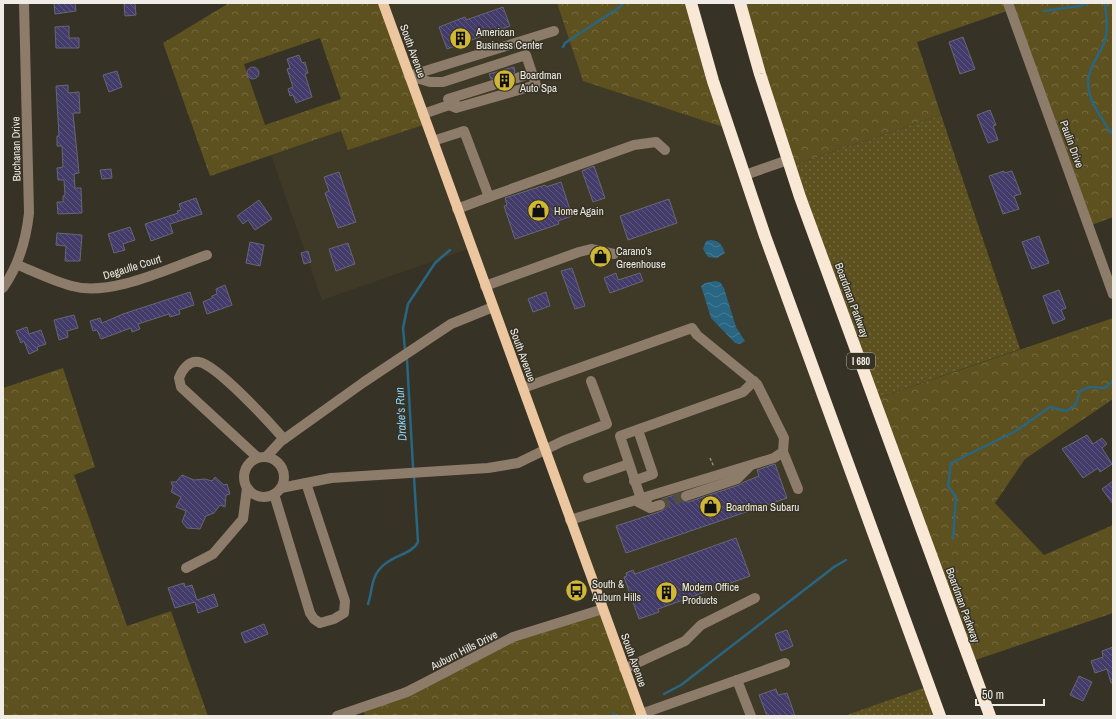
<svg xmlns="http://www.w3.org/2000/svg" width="1116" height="719" font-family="'Archivo Narrow',sans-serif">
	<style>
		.built { fill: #3f3a27 }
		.grass { fill: url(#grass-dots) }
		.forest { fill: url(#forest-crowns); fill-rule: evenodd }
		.water { fill: url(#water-waves) }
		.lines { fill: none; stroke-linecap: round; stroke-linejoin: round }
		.stream { stroke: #286683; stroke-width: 2.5 }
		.building { fill: url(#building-back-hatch); stroke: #676674 }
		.minor-tunnel { stroke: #524f42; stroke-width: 10; stroke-dasharray: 10 5; stroke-linecap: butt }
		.path { stroke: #908e83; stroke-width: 1.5; stroke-dasharray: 3 2; stroke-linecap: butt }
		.minor { stroke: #8e7c6a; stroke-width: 10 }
		.major { stroke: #ebc69f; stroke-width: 10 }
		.highway { stroke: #fae8d6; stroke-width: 12 }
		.labels { text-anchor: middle; stroke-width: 3; stroke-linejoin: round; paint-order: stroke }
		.shield { fill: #363326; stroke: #b7b4ab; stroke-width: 1 }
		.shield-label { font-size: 10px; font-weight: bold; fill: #eeece4 }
		.poi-label { font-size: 11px; fill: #eeece4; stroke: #363326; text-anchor: start }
		.street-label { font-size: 11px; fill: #eeece4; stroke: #363326 }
		.water-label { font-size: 12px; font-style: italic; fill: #8cd1f5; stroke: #363326 }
	</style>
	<defs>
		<pattern id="grass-dots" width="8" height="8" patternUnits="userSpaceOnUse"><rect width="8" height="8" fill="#5d511f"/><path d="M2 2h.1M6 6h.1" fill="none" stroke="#756a3f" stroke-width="1.8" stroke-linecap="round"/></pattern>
		<pattern id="forest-crowns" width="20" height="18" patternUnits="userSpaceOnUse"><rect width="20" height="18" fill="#5d511f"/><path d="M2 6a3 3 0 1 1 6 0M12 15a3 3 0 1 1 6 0" fill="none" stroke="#756a3f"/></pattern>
		<pattern id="water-waves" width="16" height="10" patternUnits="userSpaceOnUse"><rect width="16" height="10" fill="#286683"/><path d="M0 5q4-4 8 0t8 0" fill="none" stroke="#487c94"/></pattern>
		<pattern id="building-back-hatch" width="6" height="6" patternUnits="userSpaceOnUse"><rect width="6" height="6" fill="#433c6b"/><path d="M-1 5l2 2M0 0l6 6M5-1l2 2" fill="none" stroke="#5e5880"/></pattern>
	</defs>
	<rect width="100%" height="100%" fill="#363326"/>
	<polygon class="built" points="383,3 557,3 584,81 729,129 929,686 844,716 642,716 471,248 322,300 271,155 341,131 348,150"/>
	<g class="grass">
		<polygon points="941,115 1020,349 875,399 790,166"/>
		<polygon points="929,686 940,716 844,716"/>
	</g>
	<g class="forest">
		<path d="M229 3H383L426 124 348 150 341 131 210 176 163 43ZM320 38 341 99 265 125 244 64Z"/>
		<polygon points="557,3 691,3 729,129 583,81"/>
		<polygon points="740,3 1113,3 1113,217 1089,226 1010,10 917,42 941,115 790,166"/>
		<polygon points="1113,318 1113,399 1025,459 995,503 1044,555 1113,525 1113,613 970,662 875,399"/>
		<polygon points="63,368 95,467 74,475 127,626 171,611 208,716 3,716 3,388"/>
		<polygon points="603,609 642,716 365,716 362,707 513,637"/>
	</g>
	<g class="water">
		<path d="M711 240C720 241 722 245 725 253L717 258 708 257 703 249 706 241Z"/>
		<polygon points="715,281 720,282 724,288 736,327 745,341 740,344 735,343 711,318 701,286 705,283"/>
	</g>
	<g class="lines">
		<g class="stream">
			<path d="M1105 3C1106 15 1109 31 1104 43 1096 62 1082 74 1091 98 1095 109 1103 120 1109 130L1113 134"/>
			<polyline points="1044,11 1079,6 1089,3"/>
			<polyline points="563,47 565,43 620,7 622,3"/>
			<polyline points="405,350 403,328 408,304 435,263 450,250"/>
			<polyline points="407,360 413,467"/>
			<polyline points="953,539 956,497 948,486 951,463 1016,431 1050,407 1067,411 1076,404 1080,391 1090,387 1105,388 1113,381"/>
			<path d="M368 604C372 593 371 580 378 571 388 556 412 555 418 542L414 477"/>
			<polyline points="664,694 681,685 834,567 846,560"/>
			<polyline points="614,713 615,716"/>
		</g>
	</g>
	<g class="building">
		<polygon points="54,3 75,3 76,11 55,14"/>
		<polygon points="124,3 135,3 136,15 125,16"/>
		<polygon points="503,7 510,26 447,49 439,27 465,17 466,20"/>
		<polygon points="69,26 69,38 79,38 79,48 56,48 55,27"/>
		<polygon points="963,37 975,69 960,74 949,42"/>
		<polygon points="299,55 302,63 305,62 308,73 305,74 312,97 296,103 293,95 290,96 288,89 293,87 287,69 290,68 287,59"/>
		<polygon points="514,67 515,72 512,74 511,80 515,84 498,89 499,83 495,79 491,79 489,74"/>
		<circle cx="253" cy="73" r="6"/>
		<polygon points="117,71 122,87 109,92 103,75"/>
		<polygon points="68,85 68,93 79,92 80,113 73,113 79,173 74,174 75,188 81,188 82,213 58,214 57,202 63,202 63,196 65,195 64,180 58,180 57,168 63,167 62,146 57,146 57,136 59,136 56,86"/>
		<polygon points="990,110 996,125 993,126 998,140 988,143 977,115"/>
		<polygon points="594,166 605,198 593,202 582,171"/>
		<polygon points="111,169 112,178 102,179 100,170"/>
		<polygon points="1004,171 1004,173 1012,171 1021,194 1014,196 1019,209 1003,214 989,176"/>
		<polygon points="339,172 356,222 338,228 325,193 329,191 324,177"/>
		<polygon points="561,182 572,216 558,221 559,224 515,239 504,206 507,205 505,198 545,185 546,187"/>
		<polygon points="196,198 202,214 170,224 173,233 151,241 145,224 178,213 177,211 181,210 179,204"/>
		<polygon points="669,199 677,223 628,240 620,216"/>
		<polygon points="259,200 272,219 255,230 248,220 243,224 237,216"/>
		<polygon points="130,227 135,240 123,244 125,250 114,253 108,234"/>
		<polygon points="57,233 82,235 80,261 65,261 66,246 56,245"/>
		<polygon points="1039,236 1049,263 1032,269 1022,242"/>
		<polygon points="250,242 264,245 260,266 246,263"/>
		<polygon points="348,243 355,264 336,271 329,249"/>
		<polygon points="308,251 311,262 304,264 301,253"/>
		<polygon points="572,268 585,306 575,309 561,271"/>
		<polygon points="616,273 618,280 640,273 643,281 610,293 604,278"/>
		<polygon points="225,285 232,305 207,314 203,302 212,298 212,296 217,294 216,289"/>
		<polygon points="1059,290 1066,308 1061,310 1065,319 1053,324 1043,296"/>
		<polygon points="190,292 194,305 179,310 180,314 170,317 169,314 138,324 140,329 132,332 131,328 101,339 97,330 93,331 90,321 100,318 102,323 123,314"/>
		<polygon points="546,292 550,306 533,312 528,299"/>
		<polygon points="74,315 78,328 67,331 68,337 59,340 54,320"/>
		<polygon points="27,327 29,334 41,330 46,344 37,347 38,350 29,354 24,341 21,343 16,331"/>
		<polygon points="1087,435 1093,444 1102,438 1107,444 1102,448 1112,464 1100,472 1098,468 1083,478 1062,449"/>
		<polygon points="775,464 787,498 626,553 616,526 662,511 666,506 666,503 662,499 680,493 681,501 688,502 739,485 744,482 759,476 757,470"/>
		<polygon points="182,475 194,480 205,479 212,481 215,477 224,485 227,484 230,494 226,495 225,507 220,505 214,513 206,516 200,529 187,528 182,522 186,511 176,507 181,497 171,492 173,487 171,482 176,482"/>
		<polygon points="1113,481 1113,504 1102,489"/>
		<polygon points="736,538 750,576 658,609 659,612 639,619 624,577 627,576 626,573 633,570 635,574"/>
		<polygon points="184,583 185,587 192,585 197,600 214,594 218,606 198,613 195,602 175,608 168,588"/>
		<polygon points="264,624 268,634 245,643 241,633"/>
		<polygon points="787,630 793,646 781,651 775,634"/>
		<polygon points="1113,647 1113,682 1111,683 1107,669 1095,673 1091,661 1103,657 1102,651"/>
		<polygon points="1079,676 1092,682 1083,701 1070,695"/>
		<polygon points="776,689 778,695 787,693 795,716 767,716 759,695"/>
	</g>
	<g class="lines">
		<g class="minor-tunnel">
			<polyline points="493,85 517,78"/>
			<polyline points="660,505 686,496"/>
		</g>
		<polyline class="path" points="710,458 714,467"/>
		<g class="minor">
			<polyline points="1008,3 1113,294"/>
			<polyline points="409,76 430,82 443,82 526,55 536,85 456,108 449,105"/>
			<polyline points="409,76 554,31"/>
			<polyline points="517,78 532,73"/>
			<polyline points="448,99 493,85"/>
			<polyline points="423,114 455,103"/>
			<polyline points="433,141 464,131 489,197 457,209"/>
			<polyline points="745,175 788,160"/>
			<polyline points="489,197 634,145 656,142 665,150"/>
			<path d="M18 265C35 272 53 281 72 286 111 297 169 268 207 255"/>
			<polyline points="485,286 579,252 591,249 614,254"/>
			<path d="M3 288C19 265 26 241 29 213L24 3"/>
			<polyline points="523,388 692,328 697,335 757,384 784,438 783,452 774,458 570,520"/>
			<polyline points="783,452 798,489"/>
			<polyline points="267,456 280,442 364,382 451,324 493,307"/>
			<circle cx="264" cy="477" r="20"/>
			<path d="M257 457 181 387 179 378C182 370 189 360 199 362 217 365 270 423 284 439"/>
			<polyline points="588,478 629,464"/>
			<polyline points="634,481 653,474 638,430"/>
			<polyline points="281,488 331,478 488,468 518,463 563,441 607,424 591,381"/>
			<polyline points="274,494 310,613 314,619 320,623 334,619 344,613 345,601 306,483"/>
			<polyline points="686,496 737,479 749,467"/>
			<polyline points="638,502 650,508 660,505"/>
			<polyline points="647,502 641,499 620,436 743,392 754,381"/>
			<polyline points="186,568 213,554 243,519 247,488"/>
			<polyline points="624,669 685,641 701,625 755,598"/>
			<polyline points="737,680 751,716"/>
			<polyline points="641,714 785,663"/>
			<polyline points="337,716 407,692 513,637 603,609"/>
		</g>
		<polyline class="major" points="383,3 642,716"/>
		<g class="highway">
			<polyline points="691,3 713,81 765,236 940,716"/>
			<polyline points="740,3 760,74 800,197 990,716"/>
		</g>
	</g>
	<defs>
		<symbol id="building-disc" viewBox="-11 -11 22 22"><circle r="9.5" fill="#d0b736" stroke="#363326"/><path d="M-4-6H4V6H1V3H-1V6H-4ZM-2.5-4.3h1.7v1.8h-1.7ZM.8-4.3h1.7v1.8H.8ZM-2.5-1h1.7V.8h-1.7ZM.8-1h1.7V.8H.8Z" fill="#111"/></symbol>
		<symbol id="shop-disc" viewBox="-11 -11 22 22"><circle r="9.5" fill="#d0b736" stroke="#363326"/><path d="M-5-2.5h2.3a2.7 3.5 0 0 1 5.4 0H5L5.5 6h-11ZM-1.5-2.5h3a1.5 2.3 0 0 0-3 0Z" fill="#111"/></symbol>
		<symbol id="bus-disc" viewBox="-11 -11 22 22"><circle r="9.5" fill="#d0b736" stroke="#363326"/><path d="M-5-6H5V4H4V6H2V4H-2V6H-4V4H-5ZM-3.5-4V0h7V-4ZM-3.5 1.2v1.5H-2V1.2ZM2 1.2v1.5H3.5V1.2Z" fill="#111"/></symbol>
	</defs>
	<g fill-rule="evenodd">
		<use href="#building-disc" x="448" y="26" width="25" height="25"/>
		<use href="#building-disc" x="492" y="68" width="25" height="25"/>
		<use href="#shop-disc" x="526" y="198" width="25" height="25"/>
		<use href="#shop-disc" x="588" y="244" width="25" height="25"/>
		<use href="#shop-disc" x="698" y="494" width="25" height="25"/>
		<use href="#bus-disc" x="564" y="578" width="25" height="25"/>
		<use href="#building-disc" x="654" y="580" width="25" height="25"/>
	</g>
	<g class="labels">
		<rect class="shield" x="847" y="353" width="28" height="16" rx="3"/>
		<g class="shield-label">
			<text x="861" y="365">I 680</text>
		</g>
		<g class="poi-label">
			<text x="476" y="36">American<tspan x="476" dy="13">Business Center</tspan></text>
			<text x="520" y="79">Boardman<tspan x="520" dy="13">Auto Spa</tspan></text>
			<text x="554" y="215">Home Again</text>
			<text x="616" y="255">Carano's<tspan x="616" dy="13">Greenhouse</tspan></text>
			<text x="726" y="511">Boardman Subaru</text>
			<text x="592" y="588">South &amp;<tspan x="592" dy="13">Auburn Hills</tspan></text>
			<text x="682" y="591">Modern Office<tspan x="682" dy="13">Products</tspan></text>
		</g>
		<g class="street-label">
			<text transform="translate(413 51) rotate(70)" y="4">South Avenue</text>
			<text transform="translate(1072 144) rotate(70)" y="4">Paulin Drive</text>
			<text transform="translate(16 149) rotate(-91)" y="4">Buchanan Drive</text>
			<text transform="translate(132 267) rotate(-17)" y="4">Degaulle Court</text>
			<text transform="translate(852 300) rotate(70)" y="4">Boardman Parkway</text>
			<text transform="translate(523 355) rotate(70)" y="4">South Avenue</text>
			<text transform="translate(963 605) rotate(70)" y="4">Boardman Parkway</text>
			<text transform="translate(464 650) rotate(-27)" y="4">Auburn Hills Drive</text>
			<text transform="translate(634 660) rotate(70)" y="4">South Avenue</text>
		</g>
		<g class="water-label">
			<text transform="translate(401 414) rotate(-93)" y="4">Drake's Run</text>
		</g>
	</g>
	<rect width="1116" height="719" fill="none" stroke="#eeece4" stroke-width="8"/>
	<path d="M976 699v6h68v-6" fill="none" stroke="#eeece4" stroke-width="2"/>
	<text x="982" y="699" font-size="12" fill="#eeece4" stroke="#363326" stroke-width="3" paint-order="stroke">50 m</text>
</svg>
